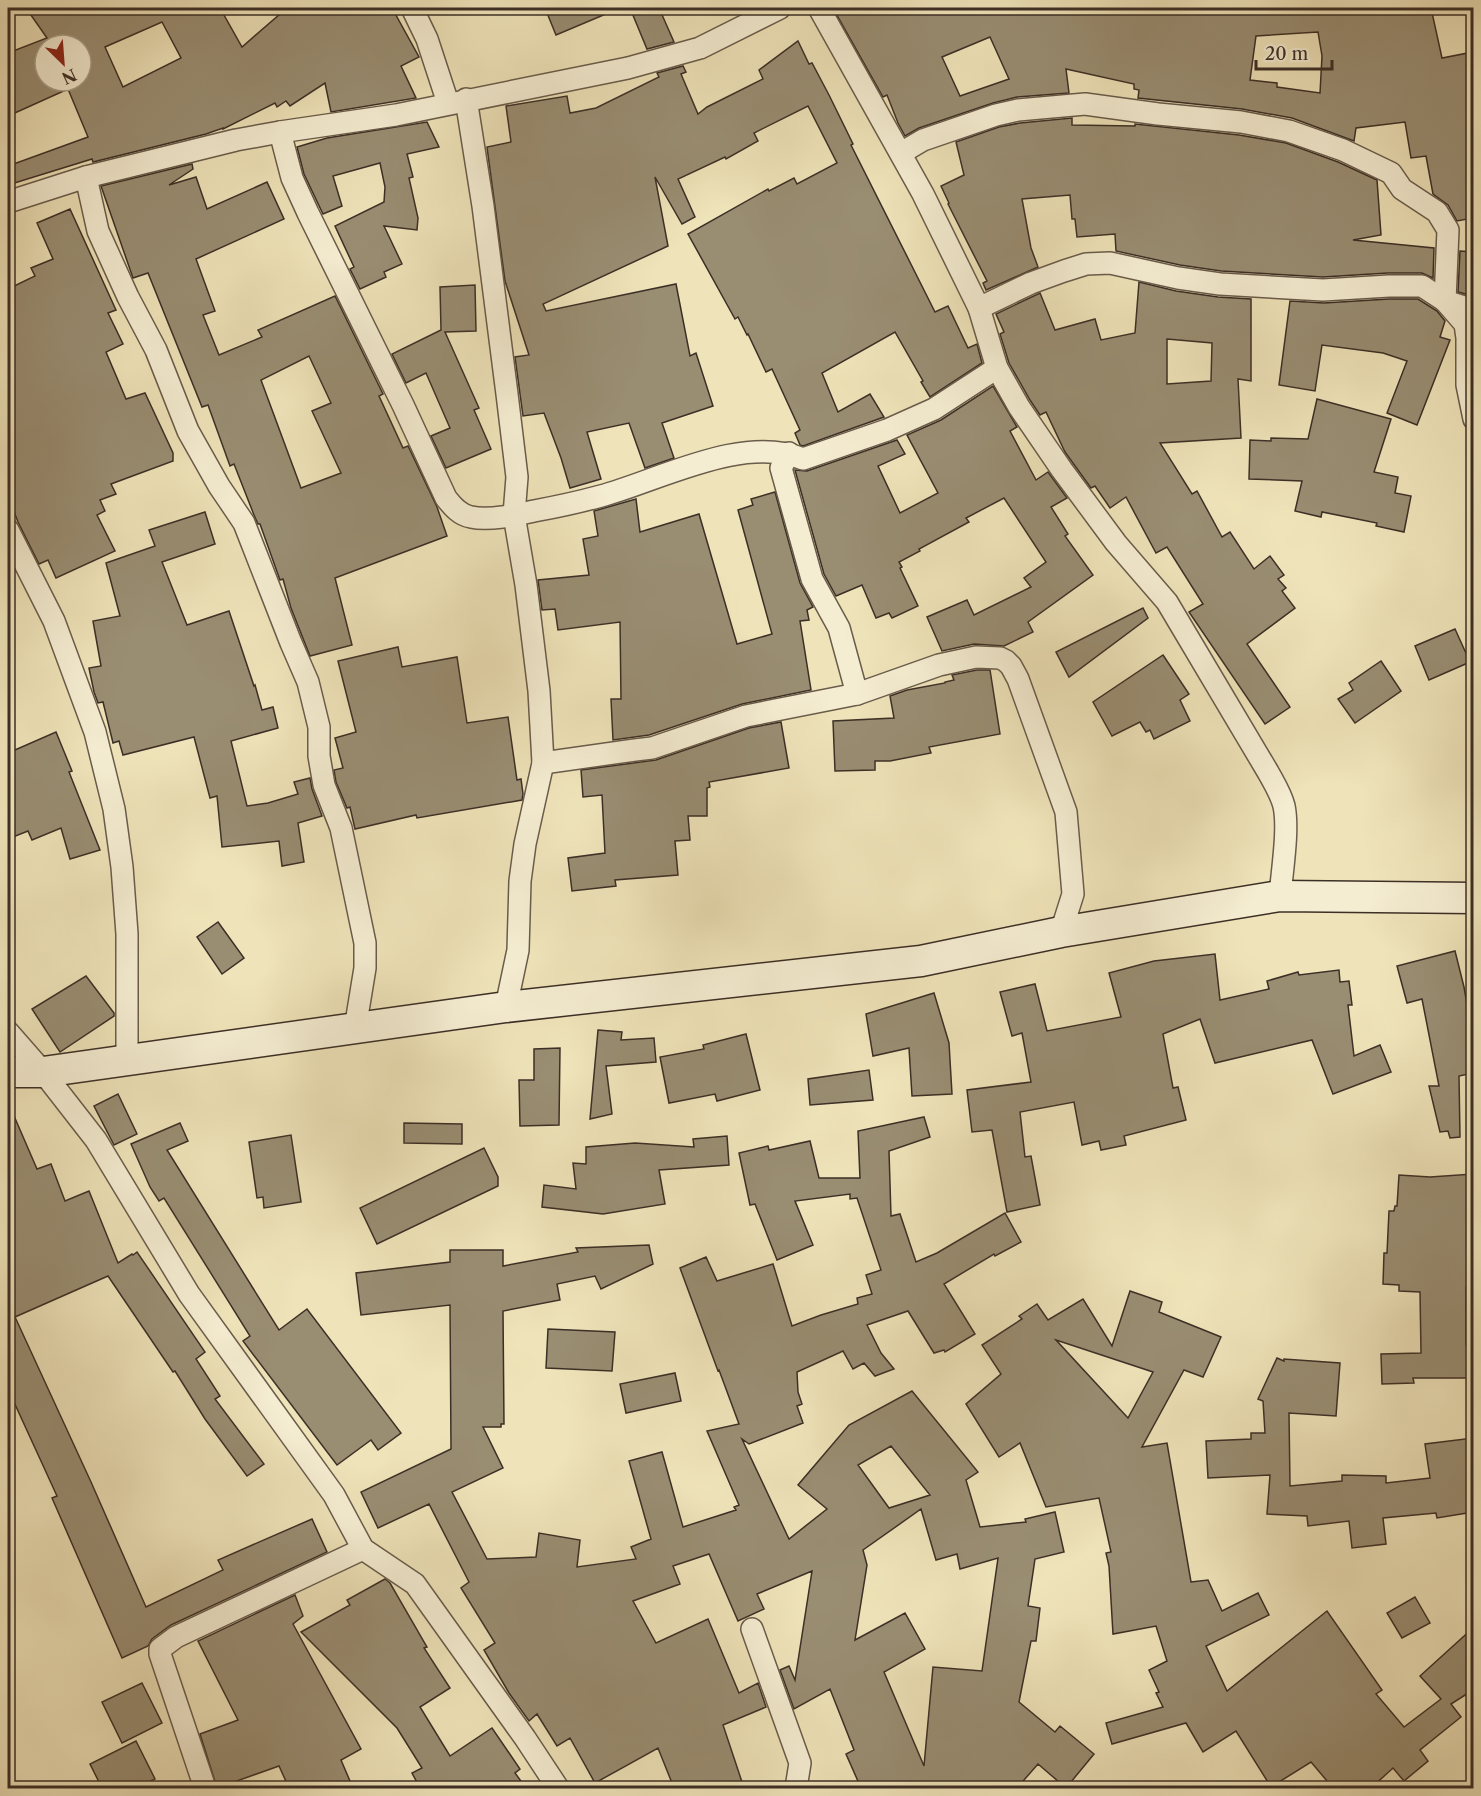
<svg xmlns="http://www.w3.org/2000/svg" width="1481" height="1796" font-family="'Libre Caslon Text',serif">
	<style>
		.building { fill: #998d72; stroke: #3c2f26; stroke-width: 1.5; fill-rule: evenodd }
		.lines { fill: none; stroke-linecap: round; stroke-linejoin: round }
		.street-casing { stroke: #695c4b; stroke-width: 24 }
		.secondary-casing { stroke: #3c2f26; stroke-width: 33 }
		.street { stroke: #f5edd2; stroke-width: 21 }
		.secondary { stroke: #f5edd2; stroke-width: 30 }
	</style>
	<rect width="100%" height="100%" fill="#efe3b9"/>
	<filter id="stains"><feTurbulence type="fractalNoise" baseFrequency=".00333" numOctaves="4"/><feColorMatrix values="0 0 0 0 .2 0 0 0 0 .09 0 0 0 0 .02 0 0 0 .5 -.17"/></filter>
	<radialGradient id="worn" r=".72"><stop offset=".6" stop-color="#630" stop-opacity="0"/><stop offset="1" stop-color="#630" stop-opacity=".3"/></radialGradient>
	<g class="building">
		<path d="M26 8H220L242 47 287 8H392L419 57 401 66 416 98 331 112 325 83 290 106 286 101 277 107 275 103 223 129V128L206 134 93 162 92 159 8 185V166L88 137 68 89 8 116V53L47 38ZM162 22 181 58 123 87 105 47ZM45 45H81V81H45Z"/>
		<polygon points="545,8 620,8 556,35"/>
		<polygon points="630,8 659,8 674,42 647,49"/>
		<path d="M833 8H1431L1442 58 1473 52V218L1457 221 1448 205 1433 194 1426 156 1411 158 1405 122 1356 128 1354 141 1292 118 1242 109 1138 98 1139 90 1134 89V84L1066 69 1069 93 1017 97 993 103 919 128 905 136 898 123 887 95 883 97ZM1318 32 1322 56 1320 93 1277 87V83L1250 80 1256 36ZM990 37 1009 79 960 96 942 57Z"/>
		<polygon points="798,41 809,64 812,63 829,95 853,144 851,145 935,312 948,306 968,348 977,344 982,363 930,397 921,382 923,381 895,332 822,373 838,412 870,394 884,417 803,446 800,445 795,433 800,430 772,369 766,372 748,334 747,335 738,317 735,319 688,234 768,189 769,191 794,178 797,184 837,163 808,106 754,133 758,141 726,159 725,157 678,179 695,217 682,224 655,177 668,246 543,304 546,311 676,284 690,356 696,353 713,406 662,423 674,458 645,468 629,423 587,432 601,479 570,488 561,458 544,413 523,416 515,357 529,355 505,281 487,147 511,142 506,106 567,96 570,113 596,108 659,77 657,73 683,66 686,72 681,74 698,114 707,107 763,79 759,70"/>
		<polygon points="1072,118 1072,125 1135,126 1135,124 1239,135 1286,143 1338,162 1377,180 1381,235 1353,240 1434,248 1433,278 1422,273 1388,273 1323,277 1221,271 1180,265 1116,251 1115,234 1077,237 1075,219 1072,219 1070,195 1022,199 1031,248 1038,267 986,290 983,283 987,281 948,204 949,203 941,186 964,175 956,142 999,127 1020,123"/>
		<polygon points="427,122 439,147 407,154 413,177 409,178 418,218 417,230 384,226 402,264 384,272 386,277 360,289 350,269 354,267 335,226 384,202 385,187 380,163 333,176 342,206 323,214 304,174 297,147 327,138"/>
		<path d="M192 164 193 169 169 185 196 177 207 209 267 182 284 219 196 259 215 311 203 315 219 355 262 337 258 330 335 296 383 394 379 396 403 448 408 446 437 507 447 536 335 578 352 645 310 656 291 608 283 579 280 580 260 524H258L254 515 234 464 230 466 208 405 202 407 148 273 133 278 101 186ZM309 356 331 403 312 411 341 473 301 488 261 380Z"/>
		<polygon points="70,209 116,310 108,313 123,344 106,352 126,399 145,393 173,453 173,461 111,484 116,494 100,500 105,511 97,515 115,551 56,578 48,560 39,564 18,522 8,496 8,289 35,276 31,268 53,259 37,223"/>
		<polygon points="1460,251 1473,252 1473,296 1458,292"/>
		<path d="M1139 282 1176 291 1218 297 1251 299V381L1238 379 1241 438 1160 443 1192 494 1197 491 1222 537 1230 532 1254 569 1270 556 1284 575 1278 579 1286 588 1282 591 1295 608 1247 644 1290 707 1265 724 1189 612 1203 604 1167 547 1156 553 1126 497 1110 508 1095 486 1091 488 1065 452 1046 412 1040 415 1030 400 1009 363 1000 334 1004 332 996 314 1040 293 1055 330 1095 319 1101 340 1135 333ZM1167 339 1212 343 1211 381 1167 384Z"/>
		<polygon points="475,285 476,331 445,332 479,408 474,410 491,449 446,468 431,436 450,428 426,373 406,383 392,354 441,330 440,287"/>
		<polygon points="1389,299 1418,299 1437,311 1445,321 1440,337 1450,340 1417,425 1387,413 1407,361 1383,353 1322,345 1315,391 1279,385 1290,301 1324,303"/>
		<polygon points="993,386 1017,427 1010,431 1036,480 1048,472 1067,498 1051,507 1068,534 1065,536 1093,575 1028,622 1033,632 1004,646 974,644 942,651 927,617 967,600 974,615 1031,587 1024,578 1046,562 1004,498 966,518 969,522 919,549 920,551 899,562 902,567 900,568 918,606 892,618 889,613 876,618 862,585 836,596 824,574 795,470 807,471 897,440 905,454 878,466 900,513 938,493 907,435 941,420"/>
		<polygon points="1317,399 1391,419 1374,472 1398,477 1395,493 1411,496 1404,532 1376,526 1377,523 1322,512 1321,517 1295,511 1302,481 1249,479 1250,440 1271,441 1271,438 1308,439"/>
		<polygon points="775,492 800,583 813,607 807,610 809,620 800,621 811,690 742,704 649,735 613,740 611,699 621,699 620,622 558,630 555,609 542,610 538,580 589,575 583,539 598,536 594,511 636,499 640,532 699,514 737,644 772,634 738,510 753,505 751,499"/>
		<polygon points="205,512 215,544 162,562 187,625 229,611 254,686 255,685 262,710 273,707 278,728 231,741 247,806 268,803 298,794 294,782 310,778 312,789 322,816 298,823 304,862 282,866 279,841 222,847 217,796 210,798 194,737 123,755 119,741 113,743 103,702 98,703 94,692 89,668 101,666 93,621 120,616 106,563 155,546 149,530"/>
		<polygon points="1143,608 1148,618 1069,677 1056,652"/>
		<polygon points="1455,629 1470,662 1429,680 1415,646"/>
		<polygon points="398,647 402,667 457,657 467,723 508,717 517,780 521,779 523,794 522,800 417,818 416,815 355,829 350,807 347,808 336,782 334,770 343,768 335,738 356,732 338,661"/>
		<polygon points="1163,655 1189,694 1180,700 1190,721 1154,739 1150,730 1146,732 1140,722 1112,736 1093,702"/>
		<polygon points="1381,661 1401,691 1355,723 1338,699 1353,690 1349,683"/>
		<polygon points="977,670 990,670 1000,734 929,747 931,753 890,761 875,761 875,770 835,771 833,721 894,718 890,696 907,690 945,683 945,682 954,680 952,675"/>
		<polygon points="781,722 789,768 709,782 710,787 707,788 707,816 688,816 690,840 675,841 678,875 615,880 616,886 572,891 568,858 605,853 602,795 583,797 581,770 656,760 749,728"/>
		<polygon points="56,732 72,771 69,772 100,850 70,859 61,828 32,840 28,831 8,839 8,753"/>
		<polygon points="218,922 244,958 222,974 197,937"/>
		<polygon points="1455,951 1464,987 1473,1040 1473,1073 1459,1076 1460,1137 1450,1138 1448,1131 1440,1132 1429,1086 1439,1086 1422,999 1407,1003 1397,966"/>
		<polygon points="1215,954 1220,1000 1269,989 1267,981 1298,972 1299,975 1339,970 1340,982 1349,981 1352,1005 1348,1005 1354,1056 1380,1045 1391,1072 1333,1094 1312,1040 1215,1063 1200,1019 1163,1034 1173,1088 1178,1087 1186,1120 1124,1136 1126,1145 1101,1150 1099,1141 1082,1145 1074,1102 1020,1112 1025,1157 1031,1156 1040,1205 1007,1212 992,1130 972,1132 967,1090 1031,1082 1022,1033 1012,1036 1000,992 1035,984 1047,1031 1121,1017 1109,973 1154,961"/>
		<polygon points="86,976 114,1013 114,1016 60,1052 32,1009"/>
		<polygon points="934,993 949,1043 952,1094 912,1096 909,1048 873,1056 866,1014"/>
		<polygon points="598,1030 622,1032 621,1040 654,1038 656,1062 606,1066 612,1114 590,1119"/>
		<polygon points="746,1034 760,1090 717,1101 715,1094 669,1103 660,1057 704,1049 703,1045"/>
		<polygon points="560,1048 559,1125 520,1126 519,1080 534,1080 534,1049"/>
		<polygon points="869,1070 873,1100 810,1105 808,1079"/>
		<polygon points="118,1094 137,1134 114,1145 94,1106"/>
		<polygon points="8,1102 37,1169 51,1164 65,1201 89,1191 118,1263 132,1254 133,1255 137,1252 205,1352 196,1359 220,1396 215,1399 264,1464 247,1476 205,1419 175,1371 173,1372 108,1276 15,1317 91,1482 146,1607 223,1570 218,1560 312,1519 327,1552 171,1625 152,1639 148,1646 122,1658 52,1498 57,1496 8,1389"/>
		<path d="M924 1117 930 1137 889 1151 891 1216 900 1214 916 1262 937 1253 1005 1213 1021 1242 995 1256 994 1254 944 1284 975 1334 945 1352 944 1350 934 1353 908 1311 867 1325 881 1353 894 1369 875 1376 864 1363 853 1369 843 1351 797 1372 798 1392 802 1404 797 1406 803 1423 749 1444 742 1439 789 1539 827 1509 798 1485 849 1425 912 1391 978 1472 966 1480 980 1527 1026 1522 1025 1519 1055 1512 1064 1552 1035 1559 1028 1606 1040 1608 1036 1641H1031L1019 1702 1055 1732 1060 1726 1094 1754 1066 1788 1038 1764 1017 1788H861L846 1754 854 1750 830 1689 794 1709 780 1670 789 1666 795 1680 812 1571 757 1594 764 1609 738 1621 709 1554 673 1566 680 1584 633 1601 656 1643 708 1619 739 1693 758 1683 766 1707 723 1725 744 1788H674L658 1748 595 1783 570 1738 557 1746 537 1714 529 1721 509 1693 484 1650 495 1643 461 1588 469 1582 429 1504 378 1528 361 1492 451 1449 450 1305 361 1315 356 1273 450 1262V1250H503V1266L578 1252 576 1248 649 1245 653 1264 601 1289 595 1276 557 1284 560 1300 503 1311 504 1424H501V1427H483L503 1468 452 1492 487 1559 536 1557 539 1533 580 1540 577 1567 636 1559 631 1547 651 1539 629 1461 662 1452 683 1527 736 1510 734 1507 739 1505 707 1431 739 1424 719 1370 718 1371 680 1268 706 1257 717 1281 773 1264 792 1326 821 1315 858 1304 857 1298 872 1294 866 1275 881 1270 857 1198 850 1199V1194L795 1201 813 1245 777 1260 755 1204 750 1205 739 1153 768 1146 769 1150 810 1141 819 1178H860L858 1131ZM891 1446 930 1495 889 1508 858 1465ZM921 1509 936 1560 957 1554 960 1569 998 1558 982 1671 933 1667 924 1766 884 1672 925 1649 905 1613 855 1640 867 1565 863 1550Z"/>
		<polygon points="180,1123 188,1141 167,1150 279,1330 307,1309 401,1433 378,1450 371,1440 337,1465 243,1341 250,1336 164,1198 159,1201 150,1187 131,1144"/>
		<polygon points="404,1123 462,1124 462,1144 404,1143"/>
		<polygon points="291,1135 301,1202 264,1208 263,1197 257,1198 249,1142"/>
		<polygon points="727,1136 729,1165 659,1170 665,1204 603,1214 542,1207 544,1185 576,1189 573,1163 586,1164 586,1147 635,1143 694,1147 693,1139"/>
		<polygon points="484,1148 498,1177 498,1186 377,1244 360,1208"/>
		<polygon points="1473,1174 1473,1287 1466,1287 1466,1345 1468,1345 1468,1378 1413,1378 1414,1383 1382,1384 1381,1354 1421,1353 1420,1292 1399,1291 1399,1285 1383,1284 1384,1253 1387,1253 1389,1211 1394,1211 1395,1206 1397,1206 1399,1175 1430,1177"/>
		<path d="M1130 1291 1162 1302 1159 1312 1221 1337 1203 1377 1184 1370 1142 1447 1167 1443 1191 1582 1208 1580 1222 1611 1258 1593 1269 1615 1206 1646 1227 1691 1327 1611 1382 1690 1376 1694 1404 1727 1441 1699 1420 1676 1473 1628V1690L1451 1704 1461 1717 1420 1750 1428 1761 1404 1781 1393 1768 1371 1788H1333L1311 1762 1271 1787 1236 1731 1203 1752 1186 1723 1112 1744 1106 1723 1163 1707 1156 1693 1159 1692 1149 1670 1167 1661 1156 1626 1113 1634 1109 1566 1106 1553 1111 1552 1099 1498 1046 1507 1020 1443 999 1457 966 1404 1001 1374 982 1345 1022 1319 1019 1316 1037 1304 1048 1320 1083 1299 1112 1346ZM1056 1340 1153 1372 1128 1418Z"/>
		<polygon points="548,1329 615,1332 612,1371 546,1368"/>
		<polygon points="1277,1358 1284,1361 1284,1359 1340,1363 1336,1416 1289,1413 1290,1486 1342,1481 1342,1475 1386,1476 1386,1483 1430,1478 1425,1444 1473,1438 1473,1512 1437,1518 1436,1513 1383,1518 1386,1544 1352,1548 1349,1521 1308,1526 1307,1516 1267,1514 1270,1475 1208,1478 1206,1441 1251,1439 1251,1433 1265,1433 1263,1401 1258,1399"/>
		<polygon points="675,1373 681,1401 626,1413 620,1384"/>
		<polygon points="385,1579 390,1583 427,1647 424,1648 450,1688 420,1707 450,1756 492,1728 520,1769 515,1773 526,1788 420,1788 412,1773 422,1768 397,1728 301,1632 350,1605 347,1600"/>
		<polygon points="295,1595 303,1616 293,1624 361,1749 341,1760 353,1788 289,1788 279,1766 217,1788 200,1734 238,1720 198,1641"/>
		<polygon points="1415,1597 1430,1623 1402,1638 1387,1613"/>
		<polygon points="142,1683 162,1723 122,1743 102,1702"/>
		<polygon points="136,1741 155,1779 135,1788 102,1788 90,1764"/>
	</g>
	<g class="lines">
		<defs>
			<g id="street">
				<polyline points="412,8 427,39 448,103"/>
				<path d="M819 8 923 194 979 308 997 368 1019 407 1062 470 1116 543 1167 602 1268 772C1274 783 1281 794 1284 806 1289 829 1282 871 1280 896"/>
				<polyline points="466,99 483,206 507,394 517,477 514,515 526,585 539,691 543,763 525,844 520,881 518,950 506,1007"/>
				<path d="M280 132 292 178 308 213 403 405 446 498C453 507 460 515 471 517 489 521 516 515 534 511 556 507 579 502 601 496 660 480 743 434 803 459L887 430 934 409 997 368"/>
				<polyline points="901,153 923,140 996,115 1018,110 1085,104 1158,114 1241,122 1289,131 1343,150 1391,173 1402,189 1437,212 1448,230 1445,301 1465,324 1467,338 1467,385 1474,419"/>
				<polyline points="86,177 98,231 128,297 156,350 188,431 219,486 244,523 291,643 308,682 319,727 319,756 324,785 341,828 365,943 365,968 355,1029"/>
				<polyline points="8,202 86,177 236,140 280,132 396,115 628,68 700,48 780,8"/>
				<polyline points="979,308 1031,283 1064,271 1086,264 1110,263 1178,278 1220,284 1323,290 1389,286 1422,286 1445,301 1474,310"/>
				<polyline points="789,453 781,468 812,579 839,628 857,694"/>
				<polyline points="8,530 54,621 95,732 114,809 122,867 127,934 127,1059"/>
				<polyline points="543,763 635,750 652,748 746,716 857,694 939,665 976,657 1000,658 1006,661 1011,666 1018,679 1066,812 1073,894 1061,932"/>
				<polyline points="8,1032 43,1072 96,1140 189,1294 334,1495 363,1549 415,1584 525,1738 558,1788"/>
				<polyline points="752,1629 800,1763 796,1788"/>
				<polyline points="205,1788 160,1654 160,1649 176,1637 363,1549"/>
			</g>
			<polyline id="secondary" points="8,1072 43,1072 506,1007 921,961 1061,932 1280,896 1474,898"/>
		</defs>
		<use href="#street" class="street-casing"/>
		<use href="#secondary" class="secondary-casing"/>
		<use href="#street" class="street"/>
		<use href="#secondary" class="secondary"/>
	</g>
	<rect width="1481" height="1796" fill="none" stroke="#efe3b9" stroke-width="30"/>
	<rect x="9" y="9" width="1463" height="1778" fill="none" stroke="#3c2f26" stroke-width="3"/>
	<rect x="15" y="15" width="1451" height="1766" fill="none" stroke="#3c2f26" stroke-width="1.5"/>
	<g transform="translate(63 63) rotate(155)"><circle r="28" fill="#f5edd2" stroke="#aba18d" stroke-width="1.5"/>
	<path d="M0-4.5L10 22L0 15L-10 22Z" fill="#8f2418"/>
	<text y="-9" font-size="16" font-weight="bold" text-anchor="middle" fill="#3c2f26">N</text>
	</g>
	<path d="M1256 60v9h76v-9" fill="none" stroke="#3c2f26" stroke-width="3"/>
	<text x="1265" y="60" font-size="18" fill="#3c2f26" stroke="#f5edd2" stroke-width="4.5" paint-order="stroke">20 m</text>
	<rect width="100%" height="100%" filter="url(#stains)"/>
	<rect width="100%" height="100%" fill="url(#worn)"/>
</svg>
